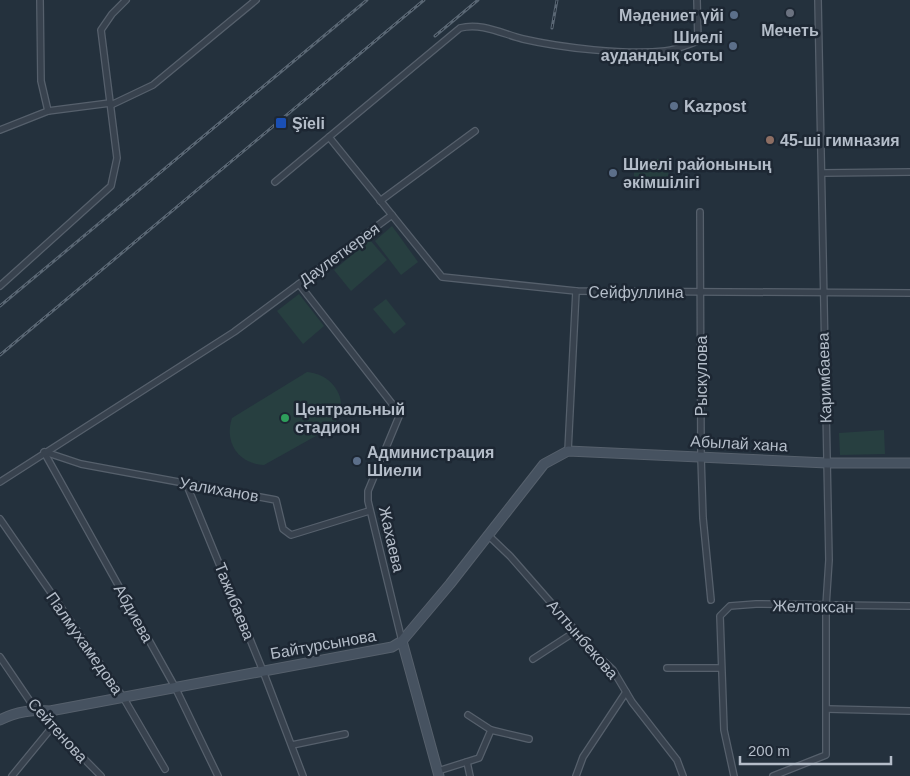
<svg xmlns="http://www.w3.org/2000/svg" width="910" height="776" font-family="Helvetica,sans-serif">
	<style>
		.green { fill: #273f40 }
		.lines { fill: none; stroke-linecap: round; stroke-linejoin: round }
		.street-casing { stroke: #56606c; stroke-width: 8 }
		.secondary-casing { stroke: #56606c; stroke-width: 11 }
		.street { stroke: #38424e; stroke-width: 5.5 }
		.secondary { stroke: #465260; stroke-width: 9 }
		.rail-casing { stroke: #5a6774; stroke-width: 3 }
		.rail { stroke: #1d2733; stroke-width: 1; stroke-dasharray: 4; stroke-linecap: butt }
		.worship-dot { fill: #6b7280; stroke: #1d2733; stroke-width: 2 }
		.service-dot { fill: #5c6f8a; stroke: #1d2733; stroke-width: 2 }
		.transit-dot { fill: #1a4fb4; stroke: #1d2733; stroke-width: 2 }
		.education-dot { fill: #8d6e63; stroke: #1d2733; stroke-width: 2 }
		.leisure-dot { fill: #2e9e5b; stroke: #1d2733; stroke-width: 2 }
		.labels { text-anchor: middle; stroke-width: 5; stroke-linejoin: round; paint-order: stroke }
		.poi-label { font-size: 16px; font-weight: bold; fill: #b4bdc9; stroke: #1d2733; text-anchor: start }
		.street-label { font-size: 16px; fill: #b4bdc9; stroke: #1d2733 }
	</style>
	<rect width="100%" height="100%" fill="#24313d"/>
	<g class="green">
		<polygon points="634,159 668,159 669,186 634,186"/>
		<polygon points="392,226 418,262 401,275 375,241"/>
		<polygon points="370,240 387,260 351,291 334,270"/>
		<polygon points="299,294 324,326 303,344 277,311"/>
		<polygon points="386,299 406,324 394,334 373,309"/>
		<path d="M307 372C335 374 353 405 332 427L264 465C238 464 224 442 232 418Z"/>
		<polygon points="884,430 885,454 840,455 839,433"/>
	</g>
	<g class="lines">
		<defs>
			<g id="street">
				<polyline points="40,0 41,81 48,111"/>
				<path d="M697 0 698 41C687 45 676 50 665 51 625 55 562 48 523 39 503 34 481 22 460 28L329 137 442 277 576 291 910 293"/>
				<polyline points="111,105 153,85 256,0"/>
				<polyline points="0,130 48,111 110,103"/>
				<polyline points="822,173 910,172"/>
				<polyline points="275,182 329,137"/>
				<polyline points="380,201 475,131"/>
				<polyline points="700,212 701,457 703,518 711,600"/>
				<polyline points="299,284 400,414 368,491 368,501 402,641"/>
				<polyline points="0,286 111,186 117,158 101,30 112,14 126,0"/>
				<polyline points="568,451 576,291"/>
				<polyline points="44,452 175,687 218,776"/>
				<polyline points="45,452 81,464 276,500 283,529 291,535 369,511"/>
				<polyline points="0,482 234,332 392,215"/>
				<polyline points="186,483 263,671 303,776"/>
				<polyline points="0,519 123,697 165,769"/>
				<polyline points="488,535 510,556 595,653 613,670 632,702 677,760 683,776"/>
				<polyline points="0,657 36,710 101,776"/>
				<polyline points="533,659 576,631"/>
				<polyline points="667,668 721,668"/>
				<polyline points="827,709 910,711"/>
				<polyline points="491,730 529,739"/>
				<polyline points="292,745 345,734"/>
				<polyline points="467,762 470,776"/>
				<polyline points="438,771 479,758 491,730 468,715"/>
				<polyline points="12,776 53,726"/>
				<polyline points="576,776 583,757 626,692"/>
				<polyline points="734,776 724,730 720,616 730,606 756,604 910,606"/>
				<polyline points="773,776 826,755 826,606 829,560 818,0"/>
			</g>
			<g id="secondary">
				<polyline points="402,641 439,776"/>
				<path d="M0 720C15 712 34 709 50 711L392 647 402 641 450 584 544 464 568 451 827 463H910"/>
			</g>
		</defs>
		<use href="#street" class="street-casing"/>
		<use href="#secondary" class="secondary-casing"/>
		<use href="#street" class="street"/>
		<use href="#secondary" class="secondary"/>
		<defs>
			<g id="rail">
				<polyline points="552,28 557,0"/>
				<polyline points="435,36 478,0"/>
				<polyline points="0,306 367,0"/>
				<polyline points="0,355 424,0"/>
			</g>
		</defs>
		<use href="#rail" class="rail-casing"/>
		<use href="#rail" class="rail"/>
	</g>
	<circle class="worship-dot" cx="790" cy="13" r="5"/>
	<g class="service-dot">
		<circle cx="734" cy="15" r="5"/>
		<circle cx="733" cy="46" r="5"/>
		<circle cx="674" cy="106" r="5"/>
		<circle cx="613" cy="173" r="5"/>
		<circle cx="357" cy="461" r="5"/>
	</g>
	<rect class="transit-dot" x="275" y="117" width="12" height="12" rx="2.5"/>
	<circle class="education-dot" cx="770" cy="140" r="5"/>
	<circle class="leisure-dot" cx="285" cy="418" r="5"/>
	<g class="labels">
		<g class="poi-label">
			<text x="724" y="21" text-anchor="end">Мәдениет үйі</text>
			<text x="790" y="36" text-anchor="middle">Мечеть</text>
			<text x="723" y="43" text-anchor="end">Шиелі<tspan x="723" dy="18">аудандық соты</tspan></text>
			<text x="684" y="112">Kazpost</text>
			<text x="292" y="129">Şïeli</text>
			<text x="780" y="146">45-ші гимназия</text>
			<text x="623" y="170">Шиелі районының<tspan x="623" dy="18">әкімшілігі</tspan></text>
			<text x="295" y="415">Центральный<tspan x="295" dy="18">стадион</tspan></text>
			<text x="367" y="458">Администрация<tspan x="367" dy="18">Шиели</tspan></text>
		</g>
		<g class="street-label">
			<text transform="translate(339 254) rotate(-36)" y="6">Даулеткерея</text>
			<text x="636" y="298">Сейфуллина</text>
			<text transform="translate(701 376) rotate(-90)" y="6">Рыскулова</text>
			<text transform="translate(824 378) rotate(-92)" y="6">Каримбаева</text>
			<text transform="translate(739 443) rotate(3)" y="6">Абылай хана</text>
			<text transform="translate(219 489) rotate(10)" y="6">Уалиханов</text>
			<text transform="translate(392 539) rotate(77)" y="6">Жахаева</text>
			<text transform="translate(235 601) rotate(68)" y="6">Тажибаева</text>
			<text transform="translate(813 606) rotate(1)" y="6">Желтоксан</text>
			<text transform="translate(134 613) rotate(61)" y="6">Абдиева</text>
			<text transform="translate(583 639) rotate(49)" y="6">Алтынбекова</text>
			<text transform="translate(85 643) rotate(55)" y="6">Палмухамедова</text>
			<text transform="translate(323 644) rotate(-10)" y="6">Байтурсынова</text>
			<text transform="translate(58 730) rotate(48)" y="6">Сейтенова</text>
		</g>
	</g>
	<path d="M740 756v8h151v-8" fill="none" stroke="#b4bdc9" stroke-width="2.5"/>
	<text x="748" y="756" font-size="15" fill="#b4bdc9" stroke="#1d2733" stroke-width="4" paint-order="stroke">200 m</text>
</svg>
